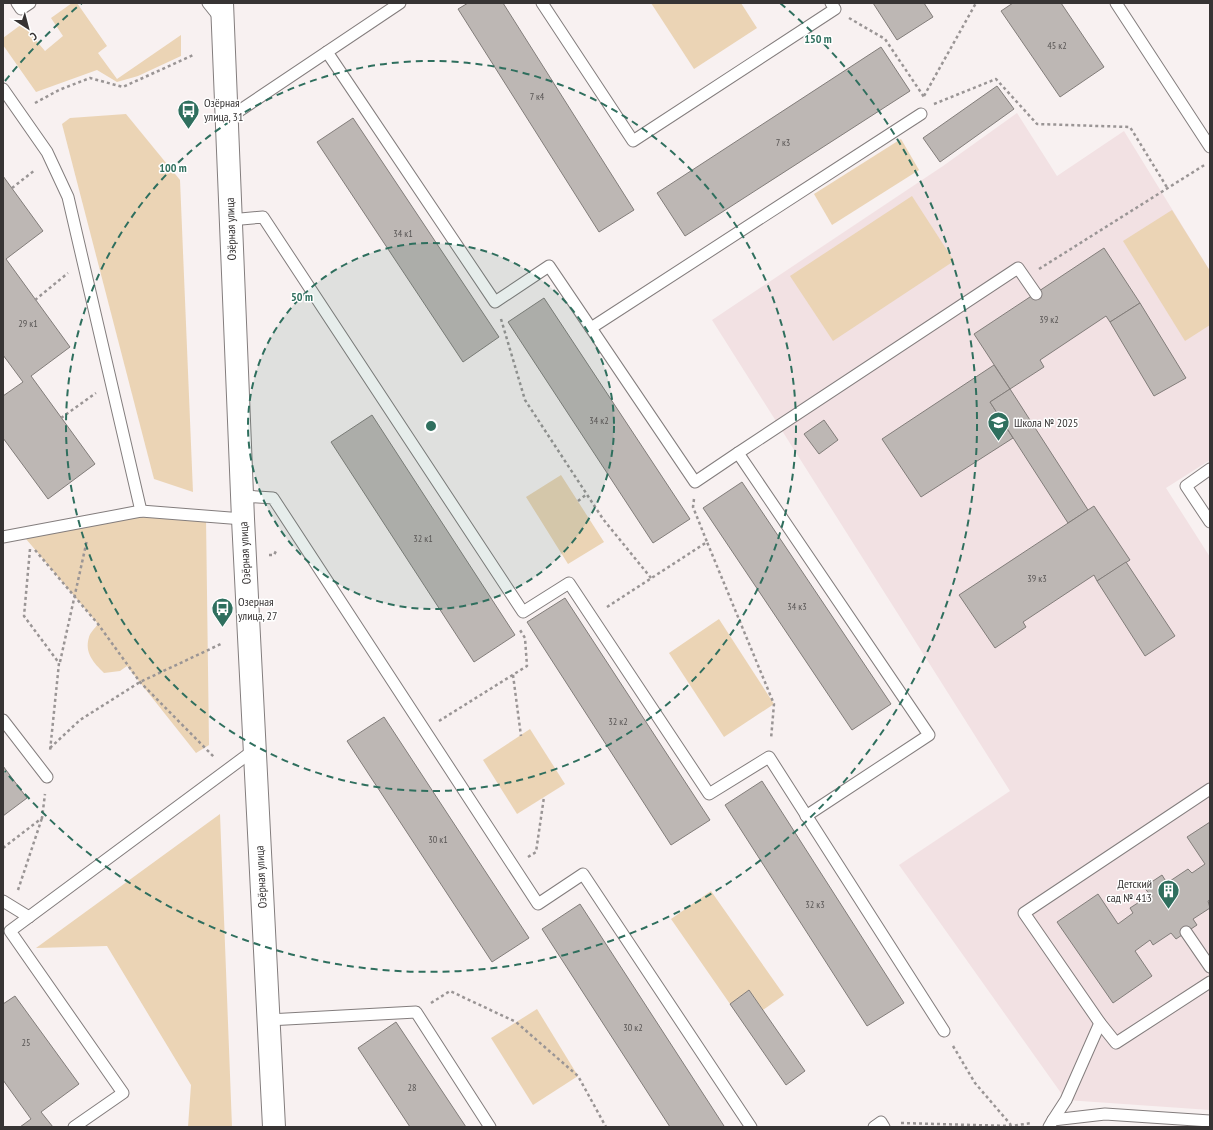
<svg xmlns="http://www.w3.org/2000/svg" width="1213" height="1130" font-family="'PT Sans Narrow',sans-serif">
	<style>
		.built { fill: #f2e1e3 }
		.green { fill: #ebd4b5 }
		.building { fill: #bdb7b4; stroke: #827d7a }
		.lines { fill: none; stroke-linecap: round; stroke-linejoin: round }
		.lane-casing { stroke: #837d7d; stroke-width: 13 }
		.secondary-casing { stroke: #837d7d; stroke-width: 24 }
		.path { stroke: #9a9595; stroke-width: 2.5; stroke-dasharray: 3 3; stroke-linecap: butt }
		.lane { stroke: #fff; stroke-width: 11 }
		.secondary { stroke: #fff; stroke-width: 22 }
		.ring { fill: none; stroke: #2f6f5e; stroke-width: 2; stroke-dasharray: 7 5 }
		.labels { text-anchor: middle; stroke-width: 3; stroke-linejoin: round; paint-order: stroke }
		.number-label { font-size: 10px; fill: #585554 }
		.poi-label { font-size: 12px; fill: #373434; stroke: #fff; text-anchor: start }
		.street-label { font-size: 12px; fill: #373434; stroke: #fff }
		.centre { fill: #2f6f5e; stroke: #fff; stroke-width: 2 }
		.ring-label { font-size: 12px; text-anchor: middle; font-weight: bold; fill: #2f6f5e; stroke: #fff; stroke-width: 3; stroke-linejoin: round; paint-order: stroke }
	</style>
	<rect width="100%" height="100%" fill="#f8f1f1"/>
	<polygon class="built" points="1017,113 1057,176 1124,131 1210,271 1210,460 1166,488 1210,557 1210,1110 1066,1100 899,865 1010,791 712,320 943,166"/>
	<g class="green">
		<polygon points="72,3 77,3 107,46 98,53 117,79 181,35 181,56 138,76 117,82 97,70 36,92 3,45 3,38 22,24 45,51 63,36 51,18"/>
		<polygon points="651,3 741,3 757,28 694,69"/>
		<polygon points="126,114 180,180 193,492 154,479 62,124 70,118"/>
		<polygon points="901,139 919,170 832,225 814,194"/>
		<polygon points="912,196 954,261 833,341 790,276"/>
		<polygon points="1172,210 1210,271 1210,325 1185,341 1123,241"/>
		<polygon points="561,475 604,542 568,564 526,497"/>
		<path d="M141 511 206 517 209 745 196 753 127 666 120 671 104 673C94 663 84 653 89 637 90 633 95 628 98 624L21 533Z"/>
		<polygon points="719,619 774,704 724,737 669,653"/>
		<polygon points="530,729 565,784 517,814 483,760"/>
		<polygon points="220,814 232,1127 188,1127 191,1085 107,946 36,948"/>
		<polygon points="711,891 784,995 763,1010 749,990 730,1004 671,919"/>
		<polygon points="537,1009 578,1076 533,1105 491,1038"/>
	</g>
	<g class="building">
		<polygon points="468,3 503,3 634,210 599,232 458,9"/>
		<polygon points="873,3 924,3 933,17 897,40"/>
		<polygon points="1013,3 1061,3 1104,67 1060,97 1001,11"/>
		<polygon points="881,47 910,91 685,236 657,193"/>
		<polygon points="997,86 1014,109 940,162 923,138"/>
		<polygon points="353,118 499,337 463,362 317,142"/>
		<polygon points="3,176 43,231 6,259 70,347 31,376 95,464 48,499 3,438 3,396 23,382 3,355"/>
		<polygon points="1104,248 1140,303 1110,322 1106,316 1040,360 1044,367 1010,389 974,334"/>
		<polygon points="544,298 690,519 653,543 508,322"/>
		<polygon points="1140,303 1186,378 1154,396 1110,322"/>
		<polygon points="994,365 1010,389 990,402 1013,438 921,497 882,439"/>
		<polygon points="1010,389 1088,510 1068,523 990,402"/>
		<polygon points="372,415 515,635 474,662 331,442"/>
		<polygon points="824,420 838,440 819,454 804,434"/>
		<polygon points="742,482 891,704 852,730 703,508"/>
		<polygon points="1094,506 1130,560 1097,581 1094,575 1023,622 1026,627 995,648 959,595"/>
		<polygon points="1126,562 1175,636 1145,656 1097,581"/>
		<polygon points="565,598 710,820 671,845 527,622"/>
		<polygon points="384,717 529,938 492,962 347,741"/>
		<polygon points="3,766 27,798 3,816"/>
		<polygon points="762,781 904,1003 867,1026 725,805"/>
		<polygon points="1210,822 1210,900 1208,901 1210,908 1193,919 1197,925 1176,939 1171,933 1153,945 1150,940 1135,951 1152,976 1113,1003 1057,922 1098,894 1118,924 1133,913 1130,908 1150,895 1144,887 1162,875 1167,883 1188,869 1192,873 1205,864 1187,837"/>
		<polygon points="580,904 724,1126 722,1127 670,1127 542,929"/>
		<polygon points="749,990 805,1071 786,1085 730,1004"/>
		<polygon points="15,996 79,1084 41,1112 53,1127 20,1127 31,1119 3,1080 3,1004"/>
		<polygon points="396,1022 466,1127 410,1127 358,1048"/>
	</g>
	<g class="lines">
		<defs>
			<g id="lane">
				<polyline points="17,3 21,9 30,3"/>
				<polyline points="208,3 220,18"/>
				<polyline points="542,3 633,141 835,9 831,3"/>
				<polyline points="1116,3 1210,147"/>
				<polyline points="327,52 495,302 549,266 695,482 738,453 929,735 806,816"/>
				<polyline points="3,89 47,152 68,197 141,511"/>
				<polyline points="227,119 400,3"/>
				<polyline points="230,220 263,217 523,612 569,583 709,794 769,757 944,1031"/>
				<polyline points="591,328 921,114"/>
				<polyline points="738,453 1018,268 1036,294"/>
				<polyline points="1210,469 1186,486 1210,522"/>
				<polyline points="243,496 273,498 538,904 583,874 751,1127"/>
				<polyline points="3,537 141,511 243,519"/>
				<polyline points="3,720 47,777"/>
				<polyline points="1210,789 1024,913 1100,1023 1116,1043 1210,982"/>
				<polyline points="3,901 29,917"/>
				<polyline points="1186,932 1210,967"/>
				<polyline points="268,1020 416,1012 490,1127"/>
				<polyline points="1053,1120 1066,1100 1100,1023"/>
				<polyline points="74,1127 123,1093 10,931 254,750"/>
				<polyline points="874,1127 881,1122 884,1127"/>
				<polyline points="1049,1127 1053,1120 1105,1114 1210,1121"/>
			</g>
			<polyline id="secondary" points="222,3 243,519 274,1127"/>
		</defs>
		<use href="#lane" class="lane-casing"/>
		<use href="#secondary" class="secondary-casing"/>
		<g class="path">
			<polyline points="849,18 885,39 924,97"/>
			<polyline points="924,96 976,3"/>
			<polyline points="35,103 59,90 90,78 123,87 193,55"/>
			<polyline points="934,104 996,79 1037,124 1130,127 1168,189"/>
			<polyline points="12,188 35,170"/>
			<polyline points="1039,269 1206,164"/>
			<polyline points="35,300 68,273"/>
			<polyline points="501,319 525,400 603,519 651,578"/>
			<polyline points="61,418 96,393"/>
			<polyline points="694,499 693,507 707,542"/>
			<polyline points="578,501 587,494"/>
			<polyline points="30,549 24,616 59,663 50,751"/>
			<polyline points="35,550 98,624 140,682 214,757"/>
			<polyline points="269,555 274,555 276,551"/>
			<polyline points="607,607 707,542 774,704 771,739"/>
			<polyline points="60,662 87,540"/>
			<polyline points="513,675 521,736"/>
			<polyline points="439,721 527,666 525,638 520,630"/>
			<polyline points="50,748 80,720 140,682 223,643"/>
			<polyline points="3,848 42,818 45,794"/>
			<polyline points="528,857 536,852 544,797"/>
			<polyline points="18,890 42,818"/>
			<polyline points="431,1003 450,991 516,1022 578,1076 606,1127"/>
			<polyline points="953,1046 975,1083 1011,1125"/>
			<polyline points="901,1123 1011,1126 1032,1123"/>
		</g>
		<use href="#lane" class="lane"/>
		<use href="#secondary" class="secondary"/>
	</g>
	<circle cx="431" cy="426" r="183" fill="#2f6f5e" fill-opacity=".12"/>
	<g class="ring">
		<circle cx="431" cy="426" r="183"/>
		<circle cx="431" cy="426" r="365"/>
		<path d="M5 81A548 548 0 0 1 82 3M780 3A548 548 0 1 1 5 771"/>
	</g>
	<defs>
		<symbol id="bus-pin" viewBox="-11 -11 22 30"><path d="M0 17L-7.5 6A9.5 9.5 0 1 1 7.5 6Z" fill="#2f6f5e" stroke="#fff"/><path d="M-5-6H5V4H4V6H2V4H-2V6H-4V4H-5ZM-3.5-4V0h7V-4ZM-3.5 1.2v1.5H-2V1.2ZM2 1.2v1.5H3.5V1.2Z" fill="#fff"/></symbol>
		<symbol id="school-pin" viewBox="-11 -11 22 30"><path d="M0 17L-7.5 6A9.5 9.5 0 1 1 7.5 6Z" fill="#2f6f5e" stroke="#fff"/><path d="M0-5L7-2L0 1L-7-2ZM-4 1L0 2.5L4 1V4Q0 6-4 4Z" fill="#fff"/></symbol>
		<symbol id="building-pin" viewBox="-11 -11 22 30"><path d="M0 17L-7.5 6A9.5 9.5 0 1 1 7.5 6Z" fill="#2f6f5e" stroke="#fff"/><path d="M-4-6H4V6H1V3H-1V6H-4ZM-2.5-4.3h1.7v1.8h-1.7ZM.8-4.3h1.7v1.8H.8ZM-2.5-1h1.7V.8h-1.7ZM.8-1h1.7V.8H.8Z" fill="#fff"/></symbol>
	</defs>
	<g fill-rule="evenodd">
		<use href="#bus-pin" x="176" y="98" width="25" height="34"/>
		<use href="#school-pin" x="986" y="410" width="25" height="34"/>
		<use href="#bus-pin" x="210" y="596" width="25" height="34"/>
		<use href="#building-pin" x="1156" y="878" width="25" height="34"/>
	</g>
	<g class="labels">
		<g class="number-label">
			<text x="1057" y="49">45 к2</text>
			<text x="537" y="100">7 к4</text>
			<text x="783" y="146">7 к3</text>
			<text x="403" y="237">34 к1</text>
			<text x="1049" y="323">39 к2</text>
			<text x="28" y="327">29 к1</text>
			<text x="599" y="424">34 к2</text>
			<text x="423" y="542">32 к1</text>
			<text x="1037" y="582">39 к3</text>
			<text x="797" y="610">34 к3</text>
			<text x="618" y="725">32 к2</text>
			<text x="438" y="843">30 к1</text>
			<text x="815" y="908">32 к3</text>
			<text x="633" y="1031">30 к2</text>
			<text x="26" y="1046">25</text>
			<text x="412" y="1091">28</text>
		</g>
		<g class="poi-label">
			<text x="204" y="107">Озёрная<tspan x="204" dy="14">улица, 31</tspan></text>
			<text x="1014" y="427">Школа № 2025</text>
			<text x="238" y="606">Озерная<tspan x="238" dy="14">улица, 27</tspan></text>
			<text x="1152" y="888" text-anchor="end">Детский<tspan x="1152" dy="14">сад № 413</tspan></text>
		</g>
		<g class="street-label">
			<text transform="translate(231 229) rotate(-92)" y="4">Озёрная улица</text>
			<text transform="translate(245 553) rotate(-93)" y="4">Озёрная улица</text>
			<text transform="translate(261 877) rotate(-93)" y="4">Озёрная улица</text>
		</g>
	</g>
	<circle cx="431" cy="426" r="6" class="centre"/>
	<g class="ring-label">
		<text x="818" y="43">150 m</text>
		<text x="173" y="172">100 m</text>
		<text x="302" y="301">50 m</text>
	</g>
	<rect width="1213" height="1130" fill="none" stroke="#373434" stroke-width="8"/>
	<g transform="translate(28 28) rotate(144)" stroke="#ffffff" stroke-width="3" paint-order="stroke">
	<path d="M0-3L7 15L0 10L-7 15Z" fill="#373434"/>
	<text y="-6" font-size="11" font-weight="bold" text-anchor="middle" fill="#373434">С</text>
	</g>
</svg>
